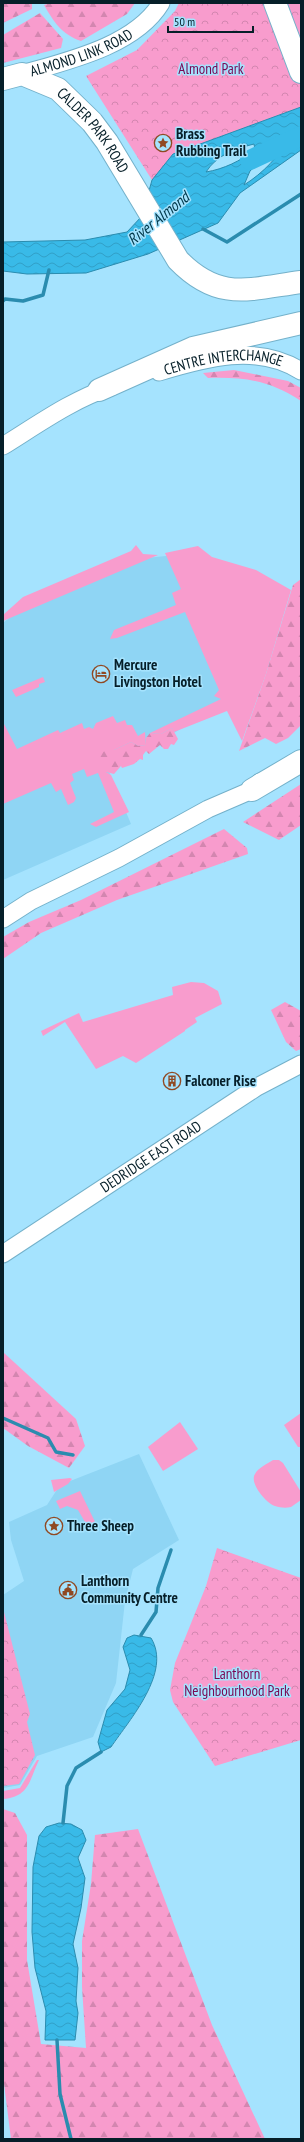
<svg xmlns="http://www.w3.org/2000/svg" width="304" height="2142" font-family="'PT Sans Narrow',sans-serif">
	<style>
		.built { fill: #8fd5f4 }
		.grass { fill: #f89ccd }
		.forest { fill: url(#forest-firs) }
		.park { fill: url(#park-crowns) }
		.water { fill: url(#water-waves); stroke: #2a8caf; fill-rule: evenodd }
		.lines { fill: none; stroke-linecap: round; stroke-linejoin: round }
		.stream { stroke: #2a8caf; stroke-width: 3.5 }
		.river { stroke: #39bae8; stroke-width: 20 }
		.minor-casing { stroke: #74b1ca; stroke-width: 19 }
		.major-casing { stroke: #74b1ca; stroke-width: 24 }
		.minor { stroke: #fff; stroke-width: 17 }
		.major { stroke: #fff; stroke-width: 22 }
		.labels { text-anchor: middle; stroke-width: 3; stroke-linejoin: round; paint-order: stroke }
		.street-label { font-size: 15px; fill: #061f29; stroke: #a5e3fe }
		.park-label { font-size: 15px; fill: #790753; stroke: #a5e3fe }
		.poi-label { font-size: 15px; font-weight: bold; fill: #061f29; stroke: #a5e3fe; text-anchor: start }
		.water-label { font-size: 16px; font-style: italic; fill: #00384b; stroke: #a5e3fe }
	</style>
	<defs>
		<pattern id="forest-firs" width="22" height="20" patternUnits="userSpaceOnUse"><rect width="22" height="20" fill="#f89ccd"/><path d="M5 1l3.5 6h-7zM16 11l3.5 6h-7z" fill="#d386b0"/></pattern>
		<pattern id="park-crowns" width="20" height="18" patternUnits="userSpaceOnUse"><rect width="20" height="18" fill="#f89ccd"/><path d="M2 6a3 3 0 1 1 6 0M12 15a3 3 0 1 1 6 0" fill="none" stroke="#d386b0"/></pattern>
		<pattern id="water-waves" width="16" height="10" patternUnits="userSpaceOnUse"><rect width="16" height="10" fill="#39bae8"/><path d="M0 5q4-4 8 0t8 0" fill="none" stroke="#319fc7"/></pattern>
	</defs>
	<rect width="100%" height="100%" fill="#a5e3fe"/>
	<g class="built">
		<polygon points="176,555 240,692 219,707 130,758 102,755 131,824 3,880 3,623 30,601 136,559"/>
		<polygon points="139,1454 179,1540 133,1569 125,1601 116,1683 93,1737 37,1756 20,1785 3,1788 3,1595 24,1581 11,1540 9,1522 47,1505 60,1485"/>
	</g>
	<g class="grass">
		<polygon points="136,545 143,554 158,555 3,621 3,615 23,597 131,551"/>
		<polygon points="198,546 212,557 256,570 291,590 266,674 242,741 227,711 174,732 172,728 161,734 150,733 221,699 214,696 219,690 185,612 117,638 110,639 114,630 176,605 172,593 181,589 165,553"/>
		<polygon points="43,677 45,682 39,684 39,687 16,697 12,690"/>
		<polygon points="113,716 117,723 125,720 127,725 132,725 138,736 145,732 146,745 138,746 131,742 114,750 106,772 111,775 129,812 96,827 90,824 114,812 98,773 87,777 84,769 72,774 74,780 70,783 76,798 74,802 68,805 61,789 56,792 51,783 3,804 3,722 17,749 58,730 60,733 82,723 84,729 89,727 93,729 96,723"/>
		<polygon points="191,982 204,983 218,991 222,1004 195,1018 197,1022 185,1030 185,1031 136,1063 123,1056 96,1069 65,1022 43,1036 41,1031 79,1013 83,1022 173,995 172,987"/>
		<polygon points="301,1413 301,1447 298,1447 284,1425"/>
		<polygon points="180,1422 198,1449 163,1471 148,1447"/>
		<path d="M273 1460H279L283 1463 301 1492V1500L291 1507C286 1508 281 1508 275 1506 266 1503 249 1483 255 1474 258 1468 267 1464 273 1460Z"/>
		<polygon points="70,1478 72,1479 68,1484 54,1492 51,1480"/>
		<polygon points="80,1491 97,1526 89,1529 78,1510 67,1506 60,1509 56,1501"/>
		<path d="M37 1760H39C29 1781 29 1797 3 1799V1791L20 1788Z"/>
	</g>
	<g class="forest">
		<polygon points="3,3 32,3 32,9 3,23"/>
		<path d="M50 3H135L127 14 81 41C61 34 54 22 44 5Z"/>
		<polygon points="40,13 63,39 61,48 3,63 3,35"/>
		<path d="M234 370 288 381 301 388V401C269 380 245 377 208 378L203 373Z"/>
		<polygon points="301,579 301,725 288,738 276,744 265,738 239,751 266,674 293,585"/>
		<polygon points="172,728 178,739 174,745 171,744 168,749 164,749 160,745 149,754 146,751 143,755 143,760 140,759 134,764 122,768 121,766 114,774 106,772 97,758 107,748 114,750 131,742 138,746 146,745 146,738 150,733 161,734"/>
		<polygon points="301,784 301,825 279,840 243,822"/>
		<polygon points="224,829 247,848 248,854 117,900 41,933 3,959 3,937 29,922 81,900"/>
		<polygon points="285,1002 301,1011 301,1049 296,1051 286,1042 271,1010"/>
		<polygon points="3,1352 76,1419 85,1446 69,1468 28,1446 3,1428"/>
		<polygon points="3,1809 15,1813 27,1835 27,1960 41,2044 86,2048 82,1987 82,1941 91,1884 95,1835 138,1829 212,2025 265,2139 11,2139 3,2076"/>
	</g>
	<g class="park">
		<polygon points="179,3 301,3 301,107 173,154 152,180 86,76 137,50 175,11"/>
		<polygon points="217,1548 301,1578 301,1740 215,1766 173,1702 170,1690 175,1663 206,1586"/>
		<polygon points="3,1608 30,1714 27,1722 35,1755 19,1784 3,1786"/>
	</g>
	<g class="water">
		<path d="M301 107V150L240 193 218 223 148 254 86 273 27 274 3 271V242L85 240 127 232 142 216 152 180 173 154ZM289 136C280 156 263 173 244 185L250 171ZM254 144 255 150C240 161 224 169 206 172 217 155 234 149 254 144Z"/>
		<path d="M134 1635 151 1638C172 1672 130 1719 111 1747L101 1752 98 1742 107 1710 125 1689 130 1670 123 1647 127 1638Z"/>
		<polygon points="59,1823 71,1824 82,1830 86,1840 78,1858 85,1878 81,1908 73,1944 78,1968 76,2001 78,2013 75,2040 45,2040 46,2011 35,1968 32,1932 33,1867 39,1836 46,1827"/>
	</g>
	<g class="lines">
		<g class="stream">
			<polyline points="203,229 227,242 301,194"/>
			<polyline points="3,301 5,299 23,301 43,295 49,270"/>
			<polyline points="3,1418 48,1438 56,1452 73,1455"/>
			<polyline points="141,1635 156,1612 158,1588 171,1550"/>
			<polyline points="63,1823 67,1786 76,1768 101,1752"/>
			<polyline points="57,2040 60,2094 71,2139"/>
		</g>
		<polyline class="river" points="250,160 301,136"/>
		<defs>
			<g id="minor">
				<path id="s1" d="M22 74C67 61 135 46 161 3"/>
				<path id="s2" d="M159 372C205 358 257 343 301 371"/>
				<path d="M3 446C37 425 73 399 111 387"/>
				<polyline points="3,919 31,901 119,858 208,809 252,790 260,782"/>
				<path id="s3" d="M3 1254 257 1087 301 1064"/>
			</g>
			<g id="major">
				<polyline points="275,3 301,72"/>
				<path id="s4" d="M3 79 22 74 58 89 92 122 107 142 178 260C219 302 249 289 301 282"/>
				<polyline points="99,390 193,348 301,323"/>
				<polyline points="252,790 301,761"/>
			</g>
		</defs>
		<use href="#minor" class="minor-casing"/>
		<use href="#major" class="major-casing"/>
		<use href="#minor" class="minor"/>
		<use href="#major" class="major"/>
	</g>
	<defs>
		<symbol id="sight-ring" viewBox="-11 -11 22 22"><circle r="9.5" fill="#a5e3fe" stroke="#904923" stroke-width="1.5"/><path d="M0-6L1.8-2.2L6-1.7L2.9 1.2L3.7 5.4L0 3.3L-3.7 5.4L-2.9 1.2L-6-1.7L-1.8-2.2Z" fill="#904923"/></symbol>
		<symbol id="hotel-ring" viewBox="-11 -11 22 22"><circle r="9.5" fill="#a5e3fe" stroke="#904923" stroke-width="1.5"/><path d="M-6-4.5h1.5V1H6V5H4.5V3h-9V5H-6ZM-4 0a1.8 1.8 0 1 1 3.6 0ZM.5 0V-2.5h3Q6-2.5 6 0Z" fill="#904923"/></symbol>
		<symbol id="building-ring" viewBox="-11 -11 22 22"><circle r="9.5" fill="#a5e3fe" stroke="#904923" stroke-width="1.5"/><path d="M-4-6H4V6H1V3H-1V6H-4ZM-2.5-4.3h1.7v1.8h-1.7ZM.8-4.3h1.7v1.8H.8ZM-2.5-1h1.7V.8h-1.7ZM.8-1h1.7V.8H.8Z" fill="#904923"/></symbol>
		<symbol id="civic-ring" viewBox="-11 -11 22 22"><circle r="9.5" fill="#a5e3fe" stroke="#904923" stroke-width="1.5"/><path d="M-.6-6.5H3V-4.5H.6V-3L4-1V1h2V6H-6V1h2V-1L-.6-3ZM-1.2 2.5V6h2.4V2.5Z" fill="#904923"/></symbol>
	</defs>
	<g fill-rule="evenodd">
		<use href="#sight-ring" x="153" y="133" width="20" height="20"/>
		<use href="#hotel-ring" x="91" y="664" width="20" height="20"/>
		<use href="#building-ring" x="162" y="1071" width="20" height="20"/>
		<use href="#sight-ring" x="44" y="1516" width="20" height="20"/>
		<use href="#civic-ring" x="58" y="1580" width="20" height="20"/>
	</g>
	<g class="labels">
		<g class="street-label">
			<text dy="5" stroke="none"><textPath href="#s1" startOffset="63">ALMOND LINK ROAD</textPath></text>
			<text dy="5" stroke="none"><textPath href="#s4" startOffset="113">CALDER PARK ROAD</textPath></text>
			<text dy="5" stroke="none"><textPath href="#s2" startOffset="66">CENTRE INTERCHANGE</textPath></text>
			<text dy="5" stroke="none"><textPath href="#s3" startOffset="177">DEDRIDGE EAST ROAD</textPath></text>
		</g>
		<g class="park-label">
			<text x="211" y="74">Almond Park</text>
			<text x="237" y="1679">Lanthorn<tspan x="237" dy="17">Neighbourhood Park</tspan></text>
		</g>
		<g class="poi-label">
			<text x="176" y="139">Brass<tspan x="176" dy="17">Rubbing Trail</tspan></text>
			<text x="114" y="670">Mercure<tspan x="114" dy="17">Livingston Hotel</tspan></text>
			<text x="185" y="1086">Falconer Rise</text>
			<text x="67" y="1531">Three Sheep</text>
			<text x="81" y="1586">Lanthorn<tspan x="81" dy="17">Community Centre</tspan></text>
		</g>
		<g class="water-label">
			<text transform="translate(158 218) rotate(-39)" y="6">River Almond</text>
		</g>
	</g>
	<rect width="304" height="2142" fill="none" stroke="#061f29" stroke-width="8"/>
	<path d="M168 26v6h85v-6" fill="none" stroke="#061f29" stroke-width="2"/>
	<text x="174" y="26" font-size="12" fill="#061f29" stroke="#a5e3fe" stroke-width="3" paint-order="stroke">50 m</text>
</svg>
